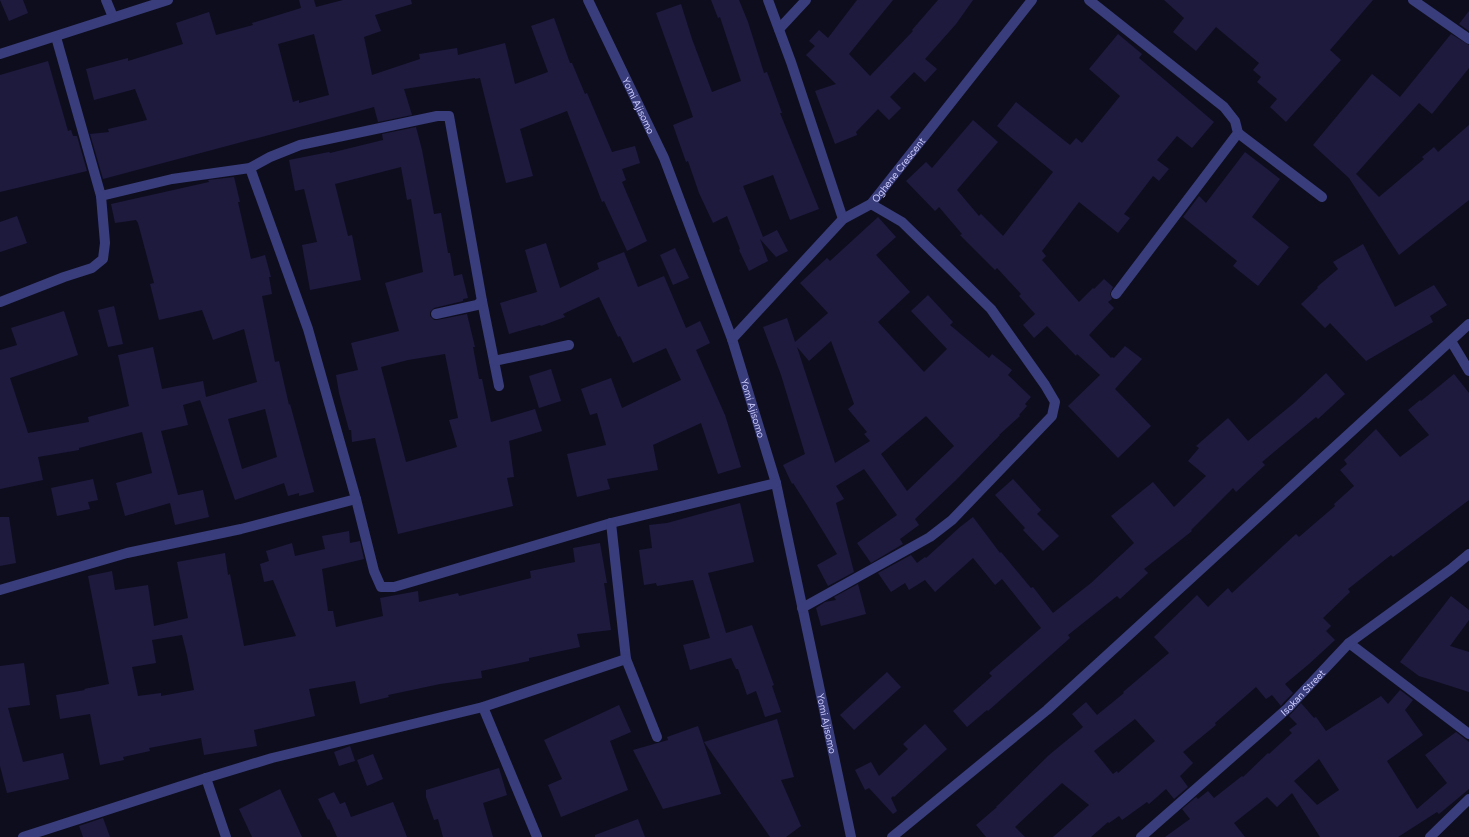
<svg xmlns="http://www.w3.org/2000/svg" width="1469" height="837" font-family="Figtree,sans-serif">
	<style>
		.building { fill: #1d1a3e; fill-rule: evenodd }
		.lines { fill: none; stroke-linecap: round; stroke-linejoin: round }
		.street { stroke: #393d7b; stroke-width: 10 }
		.labels { text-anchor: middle; stroke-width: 4; stroke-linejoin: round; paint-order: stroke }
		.street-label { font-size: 10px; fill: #cccbfd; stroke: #0e0d1e }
	</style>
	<rect width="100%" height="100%" fill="#0e0d1e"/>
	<g class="building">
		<polygon points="0,0 23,0 28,13 9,21"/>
		<path d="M299 0H314L316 7 343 0H411L412 4 375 15 381 31 364 37 372 75 420 59 419 54 457 48 458 55 505 43 515 84 548 72 531 26 554 18 570 63H572L585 94 587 93 612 152 635 146 640 163 622 169 626 180 622 182 647 241 627 251 604 201 602 202 567 111 520 129 533 176 506 183 480 78 475 79V78L404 89 412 115 378 122 374 107 103 179 90 134 109 132 108 129 147 120 135 89 94 100 86 69 128 58V61L183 44 176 23 209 12 216 35 253 25 252 23 301 8ZM314 34 329 95 299 103V100L293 102 278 44Z"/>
		<polygon points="711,0 739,0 748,22 764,73 767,72 782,113 780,113 819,209 790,220 773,175 743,186 763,237 777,230 788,251 776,257 760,239 768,261 749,271 739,250 740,249 727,216 713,223 699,193 688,161 686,162 673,125 693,117 690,108 656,13 681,4 692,39 712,92 741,81 720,17 718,18"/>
		<polygon points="857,0 893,0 849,54 870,76 913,31 912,30 938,0 973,0 956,24 925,59 937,69 925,82 914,72 890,97 901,108 889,120 878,109 856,132 857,135 835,144 815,91 836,84 806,55 815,46 809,41 819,30 828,38"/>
		<polygon points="1164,0 1373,0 1330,50 1341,60 1286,122 1270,107 1277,99 1257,82 1261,77 1253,70 1259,63 1216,27 1196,51 1173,32 1184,18"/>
		<polygon points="1469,11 1469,31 1459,24"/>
		<polygon points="1118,34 1142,54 1139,58 1214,122 1192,148 1177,136 1157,160 1169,169 1159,181 1153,176 1124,214 1130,218 1118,233 1079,202 1042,251 1046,256 1042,260 1079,302 1093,288 1094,289 1104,279 1113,287 1110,294 1112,299 1108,302 1114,308 1089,335 1111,358 1112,357 1114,358 1125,346 1142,359 1115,389 1151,426 1118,458 1068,406 1100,375 1077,354 1076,356 1047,326 1034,338 1023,325 1035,314 1019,296 1021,294 997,268 995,270 960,235 962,234 939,207 935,211 906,181 926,162 932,168 973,120 998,142 957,190 979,216 981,214 1003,236 1053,172 997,126 1016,102 1070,145 1076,138 1082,143 1120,96 1089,69"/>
		<polygon points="1451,34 1469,45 1469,68 1432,114 1419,103 1356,174 1379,197 1424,159 1422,157 1434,147 1438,152 1469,125 1469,200 1399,255 1349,178 1313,145 1372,74 1400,97"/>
		<polygon points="48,61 68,131 71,130 73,136 77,136 87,171 0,192 0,75"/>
		<path d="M416 127 422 150 434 214 441 213 448 253H450L454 276 462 274 468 298 463 299V301L434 308 430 312V316L434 320H437L467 314 475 347H473L479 379H482L491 422 535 409 542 431 509 441 514 477 507 478 513 506 398 534 375 438 352 442 351 430H349L339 393 336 375 358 370 351 343 399 331 385 283 423 272 411 199 407 200 401 167 335 184 348 236 352 235 361 280 310 290 302 245 317 242 304 189 295 191 289 160 329 152 330 153 383 140 382 134ZM445 354 458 418 449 420 457 447 406 462 381 367 408 360Z"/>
		<polygon points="1245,152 1280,179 1252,217 1289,247 1258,286 1233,266 1237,261 1183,217 1199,196 1206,203"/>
		<path d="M234 177 240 202H238L251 259 265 255 271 277H269L272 294 262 296 275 362 279 361 289 405 290 404 314 492 299 496V493L288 496 284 483 235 500 200 400 183 405 188 425 161 431 178 495 203 490 209 517 175 525 170 503 125 516 116 483 152 473 142 432 79 448V450L38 457 43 480 0 489V350L17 345 11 328 64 311 78 355 10 378 28 433 89 422 88 417 129 406 118 355 153 347 162 389 203 381 206 397 257 382 244 329 213 340 202 310 159 320 150 284 154 283 138 223 136 220 115 223 111 204 209 182 208 180ZM265 409 277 457 242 469 228 419Z"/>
		<polygon points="17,216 27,243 0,252 0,222"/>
		<path d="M878 217 896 237 876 255 910 292 878 322 924 372 947 349 911 311 928 295 953 322 950 325 989 358 992 354 1012 370 1008 375 1031 397 1025 404 1027 406 1019 415 1020 416 999 435H1000L956 480 915 519 919 525 900 539 903 544 871 563 857 543 897 515 864 469 836 486 844 499 836 503 854 572 828 586 817 565 837 554 807 505 793 483 792 484 783 465 805 454 781 375 763 327 787 318 795 342 828 313 800 283 827 258 830 261ZM831 341 854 404 848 409 867 432 864 434 870 441 835 463 797 347 809 361ZM926 416 954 446 907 491 881 454Z"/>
		<polygon points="546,243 560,288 599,269 597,263 624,252 638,287 664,276 686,328 700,321 710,343 696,350 725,415 741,467 718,474 701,423 653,445 658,470 607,479 610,489 577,497 567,454 606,445 597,413 590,415 581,389 611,378 622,408 681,380 666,348 633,363 620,336 618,337 599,297 563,314 565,317 541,326 540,325 509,334 500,303 537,292 525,250"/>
		<polygon points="1363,244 1395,307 1434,285 1447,305 1430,316 1433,322 1366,361 1330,323 1325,328 1301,304 1318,288 1317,287 1338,269 1333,262"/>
		<polygon points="675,248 689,278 673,285 660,255"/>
		<polygon points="114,306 123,344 108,347 98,310"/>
		<polygon points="551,369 561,401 539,408 529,376"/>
		<polygon points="1326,373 1345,394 1318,419 1316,417 1262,462 1265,465 1236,492 1233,488 1191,530 1192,531 1144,569 1148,573 1120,599 1117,596 1068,635 1070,638 988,711 987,710 967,727 953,711 992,676 989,673 1041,628 1002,579 995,585 973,558 935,592 925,580 909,590 905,583 891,592 878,573 911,555 917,563 925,557 926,558 960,527 973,517 1000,553 1001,552 1031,588 1033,587 1053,613 1091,583 1134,543 1111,516 1153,482 1174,507 1206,476 1188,461 1199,448 1196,446 1228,418 1248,441 1294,403"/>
		<path d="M1454 374 1469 393V500L1393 557 1391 555 1348 589 1350 592 1323 618 1331 626 1326 631 1335 640 1309 664 1285 684 1293 693 1283 703 1281 706 1272 695 1266 699 1256 687 1215 723 1216 725 1183 752 1193 763 1180 776 1188 787 1174 799 1166 789 1149 804 1147 802 1122 820 1119 816 1109 823 1108 822 1091 837H1053L1089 805 1062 783 1015 827 1025 837H986L976 825 997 807H996L1049 755 1083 727 1072 714 1086 702 1097 715 1124 693 1123 692 1169 653 1154 637 1197 595 1208 607 1228 588 1232 593 1296 534 1299 537 1335 506 1334 504 1354 486 1340 470 1347 464 1344 460 1376 429 1400 457 1429 435 1408 410 1420 400 1421 401ZM1135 719 1155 741 1118 773 1117 771 1113 774 1094 751Z"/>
		<polygon points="93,479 98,500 88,502 90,509 57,516 51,488"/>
		<polygon points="1013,479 1041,510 1037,514 1059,536 1043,551 1023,530 1025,528 995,495"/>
		<polygon points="740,503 754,562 708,573 726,633 752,625 774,685 772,686 781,712 765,717 756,691 747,695 738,669 736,669 731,658 690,670 683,645 710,638 693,580 657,586 656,583 644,585 639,550 652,548 649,525 667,523"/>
		<polygon points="0,517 9,517 16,563 0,566"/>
		<path d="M349 531 350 543 360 541 364 559 322 569 328 611H333L336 627 383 616 380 598 418 591 419 602 458 593 459 596 531 578 530 571 575 562 573 548 600 543 607 583H604L611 630 577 634 580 647 529 658V661L481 671 482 678 440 684 388 695 389 697 360 704 355 681 309 689 315 716 254 730 257 746 204 755 201 738 149 748 150 751 123 757 124 760 100 765 90 714 60 719 56 695 85 690 84 689 109 684 88 576 112 571 115 590 148 585 154 626 188 618 177 562 225 553 228 575 230 574 244 646 296 636 273 580 264 582 260 564 269 561 266 551 292 543 295 556 325 549 322 536ZM182 635 187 655 194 690 161 696V693L138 696 132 667 156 663 152 640Z"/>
		<polygon points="858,584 866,614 821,626 816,608 825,602 836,600 834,597"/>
		<polygon points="1451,596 1469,610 1469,620 1450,646 1469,652 1469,692 1419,676 1400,662"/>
		<polygon points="24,663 30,705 8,708 23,762 63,753 69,779 7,793 0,766 0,666"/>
		<polygon points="887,672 901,687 854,730 840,715"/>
		<path d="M1400 690 1413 700 1405 710 1423 735 1387 761 1417 809 1447 783 1425 755 1456 732 1469 742V789L1439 814 1437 812 1398 837H1320L1292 793 1277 807 1267 797 1234 823 1245 837H1165L1190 819 1182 809 1196 797 1198 799 1208 791 1214 798 1242 776 1243 777 1268 753 1269 754 1292 733 1289 730 1297 724 1289 716 1301 703 1314 718 1316 717 1326 731 1381 696 1388 704ZM1319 759 1339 790 1317 805 1294 781Z"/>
		<polygon points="619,705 631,732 610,741 628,790 561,817 548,785 562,779 544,740"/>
		<polygon points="777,719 794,777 781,780 801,826 786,837 770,837 704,742"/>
		<polygon points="925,724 947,749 894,797 893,796 891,798 897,811 893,814 869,788 865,790 855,770 871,762 879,776 908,749 903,744"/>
		<polygon points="698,726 721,794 663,809 633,750 668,740 667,737"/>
		<polygon points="350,746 355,761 339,766 334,752"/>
		<polygon points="373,754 383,779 367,786 357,760"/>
		<polygon points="499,768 507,795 483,803 493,837 443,837 438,819 434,820 426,797 426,790"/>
		<polygon points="280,789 302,837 252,837 239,809"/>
		<polygon points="334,792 340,804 345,802 351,817 393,802 407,837 337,837 329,819 328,820 318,799"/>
		<polygon points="103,818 110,837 83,837 79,826"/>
		<polygon points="638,819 645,837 595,837 595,835"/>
	</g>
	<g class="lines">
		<g class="street">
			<polyline points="106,0 113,17"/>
			<path id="s1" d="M588 0 664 158 732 339 776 483 851 837"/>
			<polyline points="768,0 791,62 843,219"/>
			<polyline points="1089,0 1224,107 1235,121 1238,133 1116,294"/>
			<polyline points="1413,0 1469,39"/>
			<polyline points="779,29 806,0"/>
			<polyline points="56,37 101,196"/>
			<polyline points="0,54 168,0"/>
			<polyline points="1238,133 1322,197"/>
			<polyline points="250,168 308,329 356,499 374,571 381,587 394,587 611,523 776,483"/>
			<polyline points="0,302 64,277 92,268 103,259 105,243 101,196 172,179 250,168 270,157 300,145 437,116 449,116 482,301 499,386"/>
			<polyline points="436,314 477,305 482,301"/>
			<path id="s2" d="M732 339 843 219 871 204 1032 0"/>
			<polyline points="1451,341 1469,371"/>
			<polyline points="494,361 569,345"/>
			<polyline points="611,523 626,659 657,737"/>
			<polyline points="0,590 127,553 241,529 356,499"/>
			<polyline points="802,608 930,537 952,520 1052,416 1055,402 1045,385 991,309 902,222 871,204"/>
			<polyline points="1349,643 1469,734"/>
			<polyline points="483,707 537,837"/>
			<polyline points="206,778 226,837"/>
			<polyline points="23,837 206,778 272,758 483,707 626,659"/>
			<polyline points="892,837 1047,710 1469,324"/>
			<path id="s3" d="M1141 837 1288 708 1349 643 1451 569 1469 554"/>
			<polyline points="1430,837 1469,799"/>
		</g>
	</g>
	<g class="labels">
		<g class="street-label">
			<text dy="4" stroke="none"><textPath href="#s1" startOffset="117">Yomi Ajisomo</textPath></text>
			<text dy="4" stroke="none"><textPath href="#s2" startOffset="239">Oghene Crescent</textPath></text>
			<text dy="4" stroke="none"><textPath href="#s1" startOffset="441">Yomi Ajisomo</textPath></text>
			<text dy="4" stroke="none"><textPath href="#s3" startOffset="217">Isokan Street</textPath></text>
			<text dy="4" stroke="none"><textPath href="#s1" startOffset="765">Yomi Ajisomo</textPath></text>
		</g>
	</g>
</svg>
